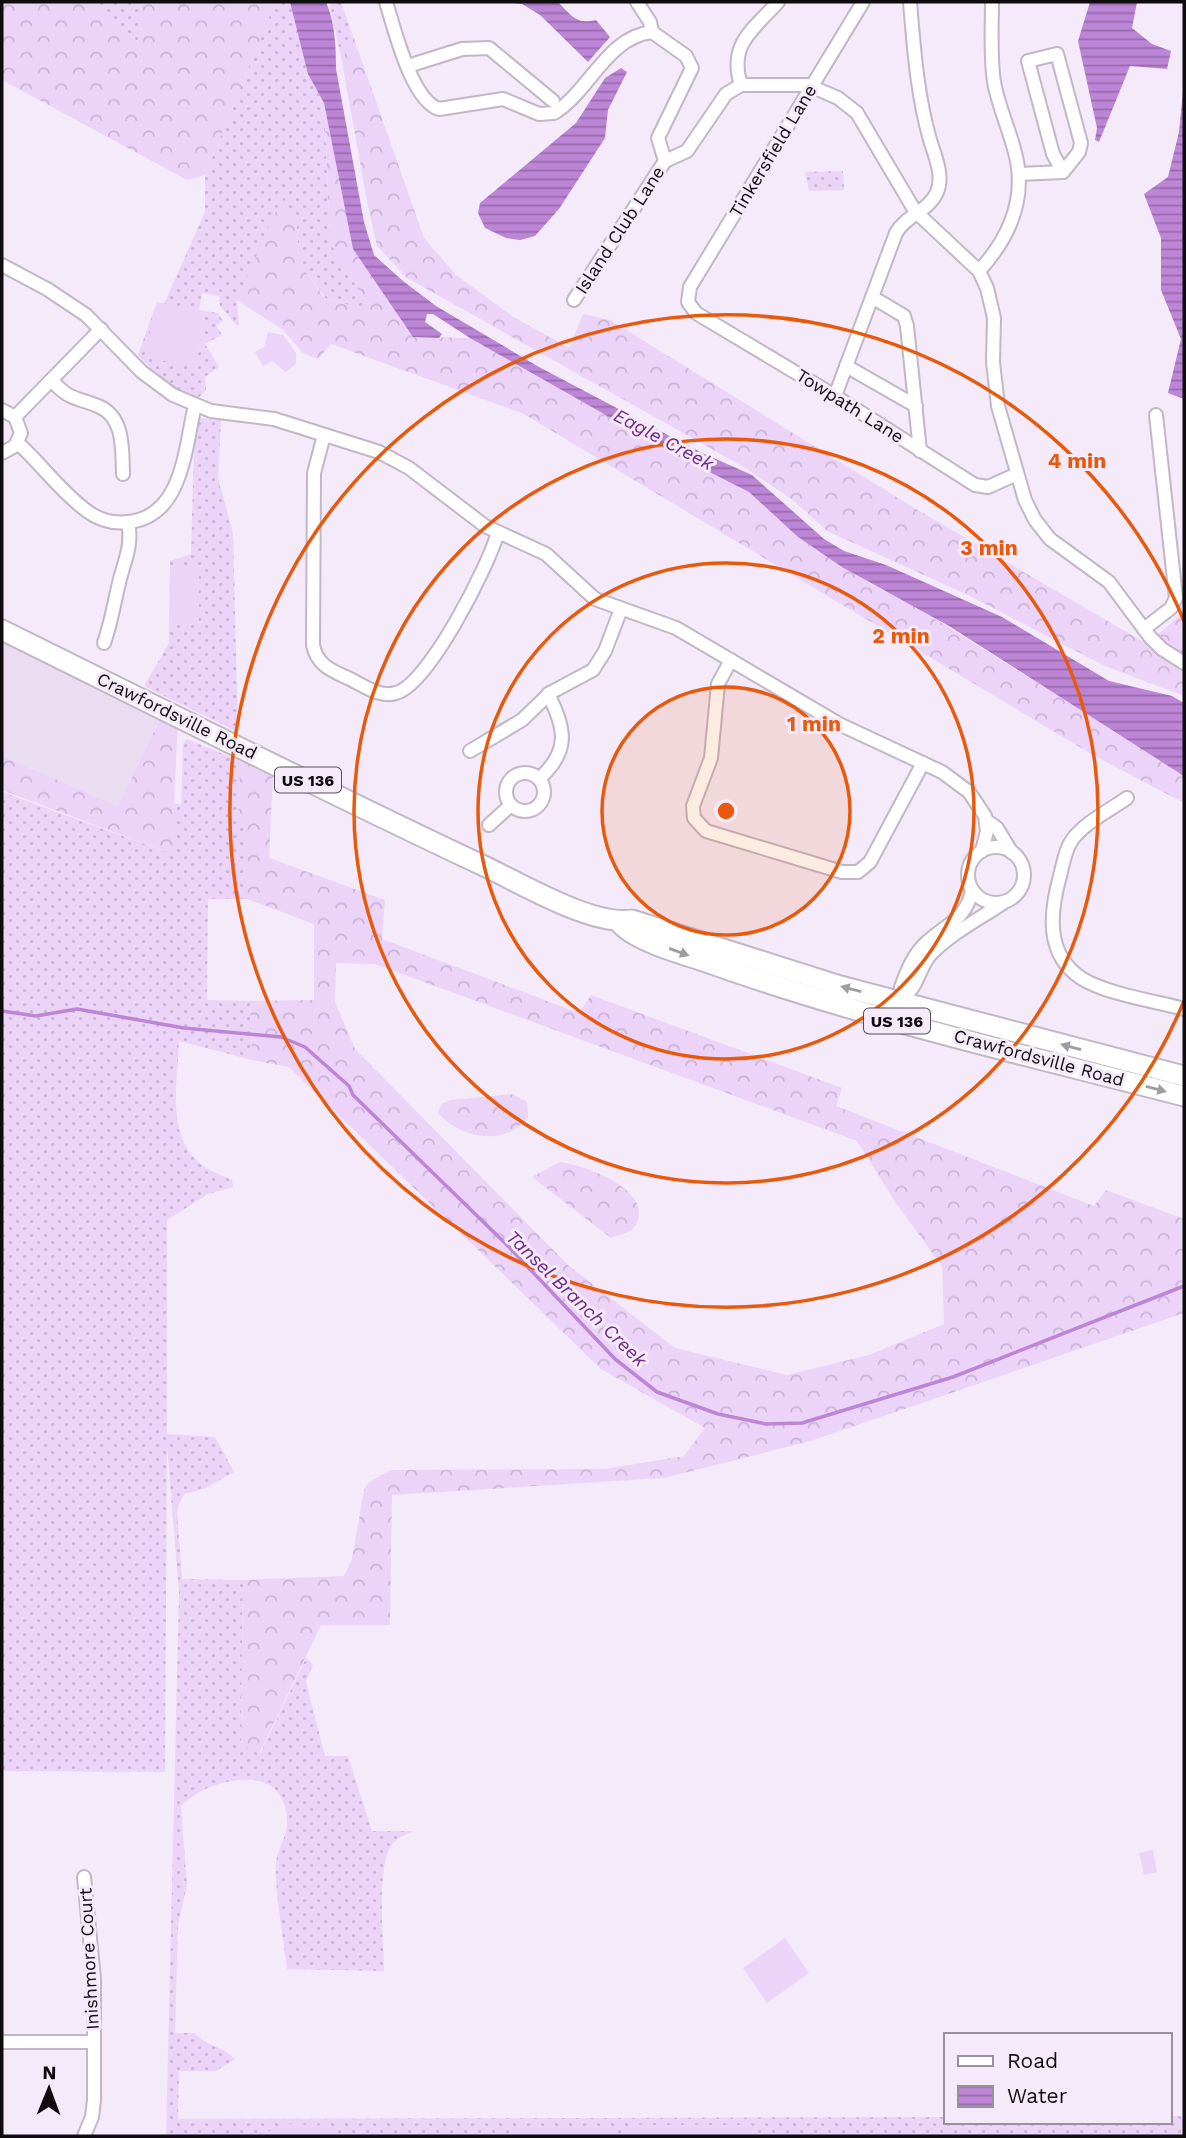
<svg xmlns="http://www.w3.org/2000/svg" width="1186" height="2138" font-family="'Work Sans',sans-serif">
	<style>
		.built { fill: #eadcf1 }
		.grass { fill: url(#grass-dots) }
		.forest { fill: url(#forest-crowns); fill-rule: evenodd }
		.pitch { fill: #ecd3f8 }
		.water { fill: url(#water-rules) }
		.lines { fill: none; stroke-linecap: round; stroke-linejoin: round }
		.stream { stroke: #bc85d6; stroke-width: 3.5 }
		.minor-casing { stroke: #c1b7c5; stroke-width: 16 }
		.primary-casing { stroke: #c1b7c5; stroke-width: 23 }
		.minor { stroke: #fff; stroke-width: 12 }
		.primary { stroke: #fff; stroke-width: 19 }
		.oneway { fill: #9f9e9f }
		.ring { fill: none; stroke: #e8590c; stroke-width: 3.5 }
		.labels { text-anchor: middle; stroke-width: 6; stroke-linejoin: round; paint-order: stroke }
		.shield { fill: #f4eaf9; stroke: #544f56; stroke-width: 2 }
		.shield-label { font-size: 16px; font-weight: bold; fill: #0f0c10 }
		.street-label { font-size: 18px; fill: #0f0c10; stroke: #f4eaf9 }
		.water-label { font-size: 19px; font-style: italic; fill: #6e2a89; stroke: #f4eaf9 }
		.centre { fill: #e8590c; stroke: #f4eaf9; stroke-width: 3.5 }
		.ring-label { font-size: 21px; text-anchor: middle; font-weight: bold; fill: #e8590c; stroke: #f4eaf9; stroke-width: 6; stroke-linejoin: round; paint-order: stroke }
	</style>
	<defs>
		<pattern id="grass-dots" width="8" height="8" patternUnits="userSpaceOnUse" patternTransform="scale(1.75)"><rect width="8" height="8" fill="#ecd3f8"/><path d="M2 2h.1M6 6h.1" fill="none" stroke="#c9b4d4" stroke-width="1.8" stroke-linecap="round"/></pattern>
		<pattern id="forest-crowns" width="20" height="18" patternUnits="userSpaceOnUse" patternTransform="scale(1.75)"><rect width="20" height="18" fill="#ecd3f8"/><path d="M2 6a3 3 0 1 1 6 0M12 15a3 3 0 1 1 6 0" fill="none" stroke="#c9b4d4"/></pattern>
		<pattern id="water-rules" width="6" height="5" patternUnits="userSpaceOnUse" patternTransform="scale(1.75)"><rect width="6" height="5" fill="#bc85d6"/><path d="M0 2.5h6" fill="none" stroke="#976bac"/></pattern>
	</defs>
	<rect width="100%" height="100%" fill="#f4eaf9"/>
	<polygon class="built" points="6,635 164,711 118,806 2,756 2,645"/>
	<g class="grass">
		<polygon points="87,2 140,2 141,44"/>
		<polygon points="275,2 291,2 308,74 324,103 330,242 371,311 326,299 299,262 297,227 237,300 239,325 236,325 220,306 219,296 202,293 199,310 164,304 205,212 205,175"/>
		<polygon points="329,2 341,2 352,33 342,62"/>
		<polygon points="843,171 844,190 809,191 805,172"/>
		<path d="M157 302 145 357 196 366 205 311 218 313 223 321 216 325 222 335 205 344 219 367 205 377 206 390 198 398C175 393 154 373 138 355Z"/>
		<polygon points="195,417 221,420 218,478 233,533 238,732 144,686 169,643 169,625 198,624 199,567 170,567 170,561 191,554"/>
		<path d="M187 739 240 761 238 823 247 826V899H208L207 1000 250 1001 252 1060 179 1041C178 1081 165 1137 202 1165 210 1172 223 1175 232 1180L233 1187 208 1194 167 1220V1434L215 1437 234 1472 206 1488 184 1494 177 1509 182 1579 243 1580 241 1743 260 1754 306 1658 313 1664 306 1682 325 1756H348L372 1831H413C408 1834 399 1837 394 1842 375 1860 384 1944 384 1971L287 1969C284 1940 274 1889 276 1862 278 1849 288 1834 287 1821 286 1790 267 1777 238 1780 213 1784 200 1789 181 1806L187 1885 178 1924 175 2033H195C207 2047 223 2046 235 2059L216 2071H179L178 2119 946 2117V2122H1170V2116H1184V2136H166L179 1593 167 1446 165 1772 2 1771V792L172 854 173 803 181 805 183 744Z"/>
	</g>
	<g class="forest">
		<polygon points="2,2 87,2 141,44 140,2 275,2 205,175 187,180 2,80"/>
		<polygon points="352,33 424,238 456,275 512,316 569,348 583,314 610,320 916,509 1147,644 1184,612 1184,696 1105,666 968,595 827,531 793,500 742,466 407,278 377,246 367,201 342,62"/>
		<polygon points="324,103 353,249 413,337 470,338 749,492 798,537 874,586 905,600 1184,775 1184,803 1093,755 522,413 331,344 318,359 303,353 283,330 237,300 282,197 297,227 299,262 325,299 371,311 330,242"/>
		<polygon points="164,711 178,717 172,854 2,790 2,756 118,806"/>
		<path d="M240 761 273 776 269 858 385 900 382 939 579 1013 591 995 842 1088 836 1106 1094 1206 1106 1190 1184 1219V1313L811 1441 664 1478 392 1495 390 1625H321L259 1754 241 1743 243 1580 344 1576 352 1559 364 1490 369 1482 391 1470 605 1469 684 1456 705 1428 601 1369 289 1067 252 1060 250 1001 314 1000V924L247 899V826L238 823ZM336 963 375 964 857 1141 898 1206 942 1266 944 1324 869 1355 787 1375 675 1348 569 1266 355 1049 335 1002Z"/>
		<path d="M512 1094 527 1102 528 1117C506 1147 461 1139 438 1113L441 1104 451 1100Z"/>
		<path d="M560 1162C586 1165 664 1194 631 1231L611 1238 532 1177Z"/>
	</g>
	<g class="pitch">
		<polygon points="157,302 205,311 196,366 144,357"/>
		<polygon points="268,332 283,335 296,353 296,364 285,372 273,361 263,366 255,352 264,347"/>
		<polygon points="170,567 199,567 199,624 169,625"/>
		<polygon points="1153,1850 1157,1872 1144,1875 1139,1853"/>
		<polygon points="785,1938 809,1973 767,2003 743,1968"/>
		<polygon points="289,2124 333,2126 333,2136 257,2136"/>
		<polygon points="633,2125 752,2125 751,2136 624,2136"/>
		<polygon points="519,2126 617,2126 617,2136 511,2136"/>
	</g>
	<g class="water">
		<path d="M290 2H326C335 22 336 47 336 69L364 222 374 255 403 281 436 306 539 367 700 452 752 475 824 539 844 551 886 565 1002 617 1109 681 1172 696 1184 703V776L949 626 842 567 798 537 749 492 678 456 470 338 433 314H427L425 322 442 334 439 338 413 337 353 249 324 103 308 74Z"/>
		<path d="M507 2H558C571 15 576 25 596 20L610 37 588 62 540 15 522 4Z"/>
		<polygon points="1090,2 1137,2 1132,28 1152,44 1171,51 1167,69 1130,66 1099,142 1095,140 1097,128 1078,41"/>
		<polygon points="621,68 627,72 608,110 605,138 559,209 535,236 520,240 506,238 485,228 478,213 480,203 576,123 605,78"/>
		<polygon points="1184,81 1184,399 1168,393 1181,339 1161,290 1161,238 1144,194 1168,177 1179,132"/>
	</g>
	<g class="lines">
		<polyline class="stream" points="2,1011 36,1016 77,1009 184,1028 281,1037 305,1047 349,1086 353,1095 508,1246 615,1359 657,1392 718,1414 766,1424 802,1423 953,1377 1184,1286"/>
		<defs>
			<g id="minor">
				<path d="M386 2C394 27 411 100 439 109L503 99 539 114 554 113C589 92 607 37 652 32"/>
				<polyline points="637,2 650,22 652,32"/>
				<polyline points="863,2 690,287 688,302 696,313 835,396 975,485 988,487 1017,474"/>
				<polyline points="652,32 686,56 692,68 658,138 665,161"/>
				<polygon points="1057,54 1081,143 1079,152 1063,172 1053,154 1028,61"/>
				<polyline points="408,66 462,49 489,48 553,101"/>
				<path d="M741 85C728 44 753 30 778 2"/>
				<polyline points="665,161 687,151 726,94 741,85 808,85 838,98 857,113 915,211 979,271 987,288 994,318 993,362 998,406 1025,500 1035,520 1050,539 1109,582 1150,637 1162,649 1184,663"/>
				<polyline points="1019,174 1063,172"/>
				<polyline points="2,265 47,289 86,315 142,372 173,395 211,411 274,419 379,452 409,468 485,526 546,554 595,599 676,628 839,724 942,772 969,792 985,816 987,831 982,851"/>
				<path d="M979 271C1010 237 1028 196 1014 149 1008 126 998 105 994 82 990 56 992 28 992 2"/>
				<polyline points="872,297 904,316 907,326 920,451"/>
				<polyline points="574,300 665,161"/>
				<polyline points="846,366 916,406"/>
				<path d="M51 380C72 402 74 396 98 406 125 417 122 450 123 474"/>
				<path d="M835 396 896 233C906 215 929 211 937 192 944 176 935 156 930 140 917 94 914 49 910 2"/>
				<polyline points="2,410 15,417 21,433 15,446 2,453"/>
				<polyline points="15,417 101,329"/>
				<path d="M324 435 314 473 313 645C317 666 333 671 350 679 364 686 380 698 396 693 429 684 489 565 498 532"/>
				<path d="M18 443C41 464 62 493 87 511 99 520 113 524 128 522 183 517 185 447 195 405"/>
				<polyline points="1144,629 1171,608 1176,598 1156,415"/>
				<path d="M104 643C111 623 114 604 119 583 124 561 133 546 128 522"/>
				<polyline points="731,660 718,684 711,758 693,806 694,818 706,831 842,872 858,872 870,862 923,763"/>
				<polyline points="470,751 522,720 550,693 593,670 605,651 621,609"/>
				<circle cx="525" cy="792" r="19"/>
				<path d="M539 779C570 751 566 729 548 694"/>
				<path d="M1127 798C1110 810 1084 823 1072 840 1065 850 1063 864 1060 876 1050 912 1045 954 1081 978 1106 994 1155 1001 1184 1009"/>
				<polyline points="987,821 997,828 1012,853"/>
				<polyline points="489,825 511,805"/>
				<circle cx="996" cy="875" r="28"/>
				<path d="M904 996C918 987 919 968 930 955 950 934 979 919 1003 903"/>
				<path d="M897 1022 904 996 901 987C907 971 913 955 926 943 945 925 967 919 972 890"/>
				<polyline points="84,1877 94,1979 94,2100 92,2117 84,2136"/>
				<polyline points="2,2042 94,2042"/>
			</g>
			<g id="primary">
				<path d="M2 630C162 709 322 790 484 866 522 884 592 926 632 920L840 986 1184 1076"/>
				<path d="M619 922C635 942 684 954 709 963 864 1018 1025 1055 1184 1096"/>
			</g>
		</defs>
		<use href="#minor" class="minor-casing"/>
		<use href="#primary" class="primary-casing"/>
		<use href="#minor" class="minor"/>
		<use href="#primary" class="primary"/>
	</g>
	<defs><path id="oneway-solid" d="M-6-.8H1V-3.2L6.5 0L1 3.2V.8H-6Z" transform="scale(1.75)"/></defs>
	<g class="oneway">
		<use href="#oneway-solid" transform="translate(679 952) rotate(20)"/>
		<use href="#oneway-solid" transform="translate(851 989) rotate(-165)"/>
		<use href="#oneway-solid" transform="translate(1071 1047) rotate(-165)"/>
		<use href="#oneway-solid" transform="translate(1156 1089) rotate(15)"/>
	</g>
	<circle cx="726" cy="811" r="124" fill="#e8590c" fill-opacity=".12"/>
	<g class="ring">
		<circle cx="726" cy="811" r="124"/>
		<circle cx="726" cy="811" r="248"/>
		<circle cx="726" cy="811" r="372"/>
		<path d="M1184 1001A496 496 0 1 1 1184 621"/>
	</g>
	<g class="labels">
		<g class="shield">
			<rect x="275" y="767.5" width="66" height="25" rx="5"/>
			<rect x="864" y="1008.5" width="66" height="25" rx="5"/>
		</g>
		<g class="shield-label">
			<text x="308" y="786">US 136</text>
			<text x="897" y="1027">US 136</text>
		</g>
		<g class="street-label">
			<text transform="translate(773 151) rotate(-59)" y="6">Tinkersfield Lane</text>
			<text transform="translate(620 230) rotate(-57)" y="6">Island Club Lane</text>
			<text transform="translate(850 406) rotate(32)" y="6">Towpath Lane</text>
			<text transform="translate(177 716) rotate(26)" y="6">Crawfordsville Road</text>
			<text transform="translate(1039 1058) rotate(15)" y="6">Crawfordsville Road</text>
			<text transform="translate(89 1959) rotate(-93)" y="6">Inishmore Court</text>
		</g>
		<g class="water-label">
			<text transform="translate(664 439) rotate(28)" y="7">Eagle Creek</text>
			<text transform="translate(577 1298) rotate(44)" y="7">Tansel Branch Creek</text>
		</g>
	</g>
	<circle cx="726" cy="811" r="10" class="centre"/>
	<g class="ring-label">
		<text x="1077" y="468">4 min</text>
		<text x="989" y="555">3 min</text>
		<text x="901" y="643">2 min</text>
		<text x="814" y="731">1 min</text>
	</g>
	<rect width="1186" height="2138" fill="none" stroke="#0f0c10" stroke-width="7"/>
	<rect x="944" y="2033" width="228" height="91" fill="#f4eaf9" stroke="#98919c" stroke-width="2"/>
	<rect x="958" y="2056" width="35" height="10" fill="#ffffff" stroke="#98919c" stroke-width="2"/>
	<text x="1007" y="2068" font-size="21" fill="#0f0c10">Road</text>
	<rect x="958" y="2086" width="35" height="21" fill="url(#water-rules)" stroke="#98919c" stroke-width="2"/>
	<text x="1007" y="2103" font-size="21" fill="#0f0c10">Water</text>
	<g transform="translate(49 2089) rotate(1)" stroke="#f4eaf9" stroke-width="5" paint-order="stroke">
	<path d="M0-5L12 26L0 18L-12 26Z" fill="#0f0c10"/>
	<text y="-10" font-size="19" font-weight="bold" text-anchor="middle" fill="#0f0c10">N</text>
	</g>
</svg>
